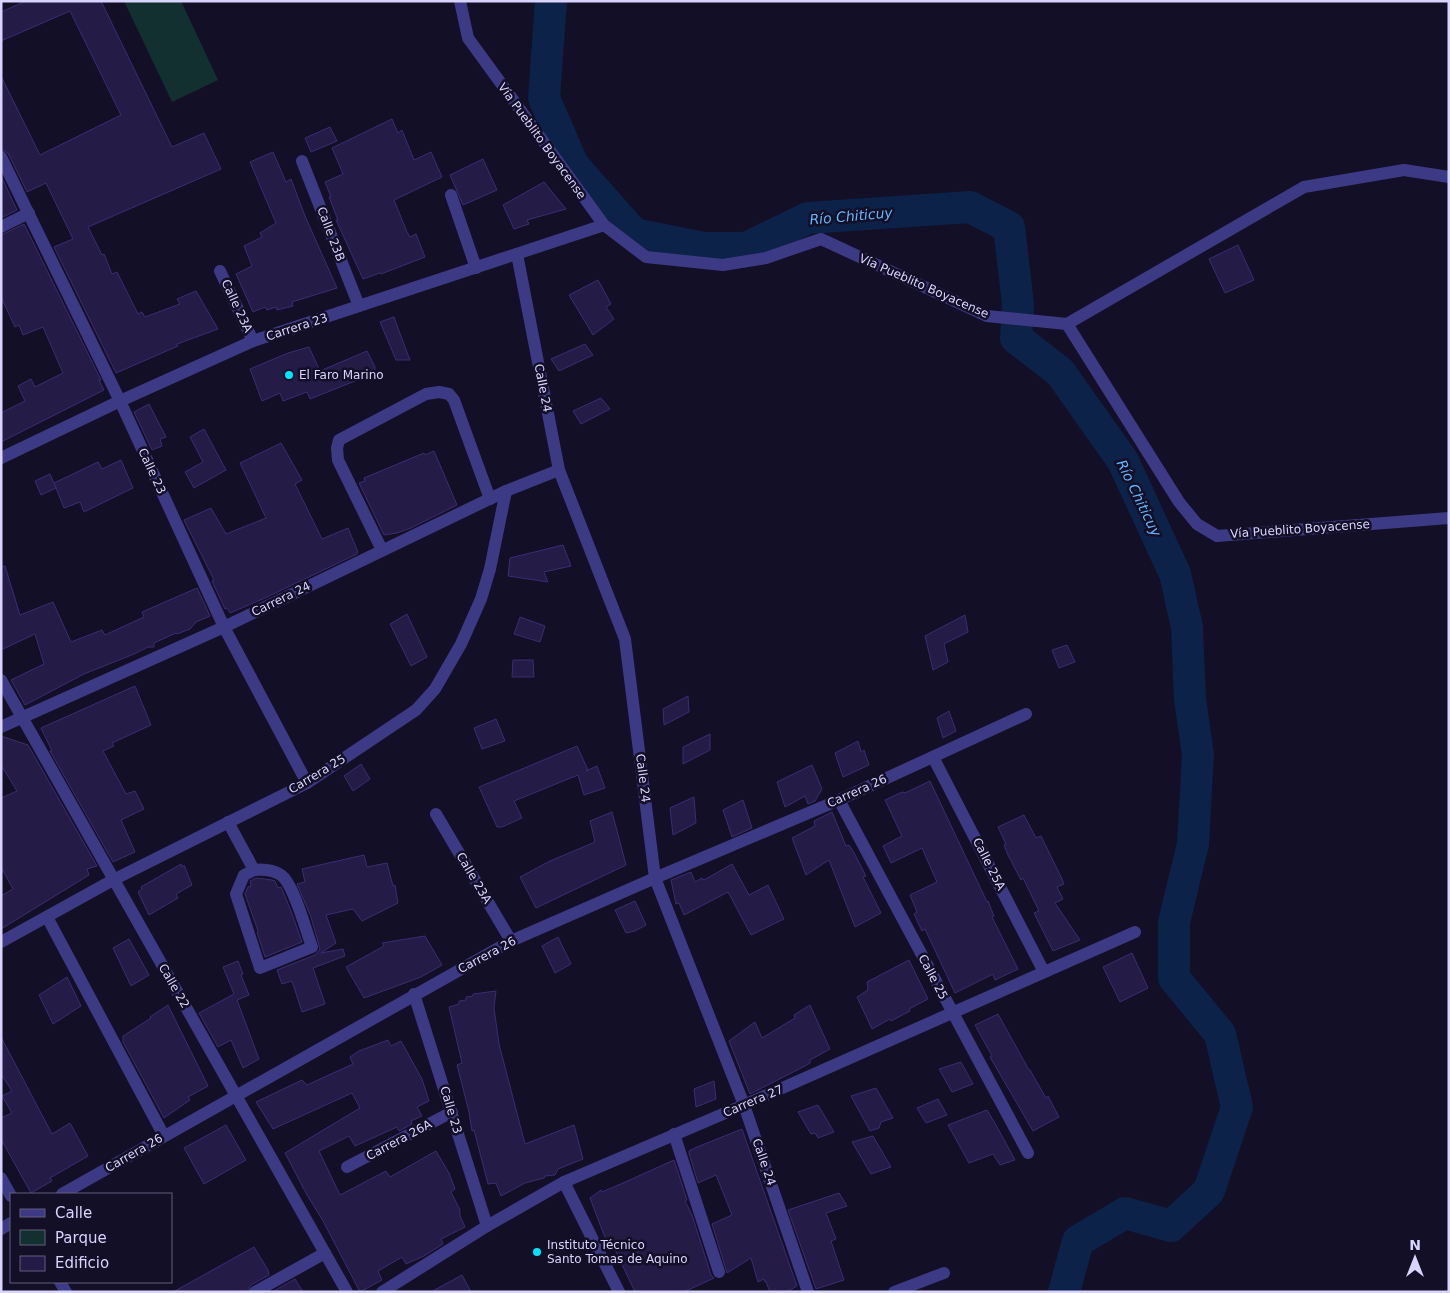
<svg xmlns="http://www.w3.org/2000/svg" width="1450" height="1293" font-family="'DejaVu Sans',sans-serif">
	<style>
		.green { fill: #12302f }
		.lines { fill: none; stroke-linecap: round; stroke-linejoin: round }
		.river { stroke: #0c2248; stroke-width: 32 }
		.building { fill: #241b47; stroke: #3b2d73 }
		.minor { stroke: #3d3a85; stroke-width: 12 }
		.poi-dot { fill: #00e5ff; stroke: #130f26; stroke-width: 2 }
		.labels { text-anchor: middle; stroke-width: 5; stroke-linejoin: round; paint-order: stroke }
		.street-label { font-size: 12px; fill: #d9d4ff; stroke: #130f26 }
		.poi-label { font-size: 12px; fill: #d9d4ff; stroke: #130f26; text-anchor: start }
		.water-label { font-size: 14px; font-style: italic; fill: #62b6ff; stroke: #130f26 }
	</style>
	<rect width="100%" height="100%" fill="#130f26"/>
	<polygon class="green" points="124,1 181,1 218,80 172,102"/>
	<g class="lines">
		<polyline class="river" points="551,1 544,98 573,165 634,234 704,248 746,248 808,218 970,207 1009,227 1018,304 1016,338 1060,372 1123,461 1175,574 1187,627 1190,699 1198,755 1193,844 1174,922 1174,978 1220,1034 1237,1107 1209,1191 1171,1226 1125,1213 1078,1241 1064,1292"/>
	</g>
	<g class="building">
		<polygon points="26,1 101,1 172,147 204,133 221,169 88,227 102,255 104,254 112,274 117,272 138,314 142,312 145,317 180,304 177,299 196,291 218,329 177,344 178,346 116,373 54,247 73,239 46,183 27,192 8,153 1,149 1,76 40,155 121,115 70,11 1,41 1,12"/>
		<polygon points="392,119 398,133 402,130 414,160 431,152 442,177 394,200 407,232 410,237 416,234 425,257 381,274 380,273 363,279 336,220 338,220 329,197 331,197 325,182 343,174 332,148"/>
		<polygon points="330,127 337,141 311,152 305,138"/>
		<polygon points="273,152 286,182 291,179 305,216 337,288 292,302 293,306 277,310 276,307 267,310 265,307 253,312 236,274 252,266 244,246 262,237 260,233 276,223 250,162"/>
		<polygon points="483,159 497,190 463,205 450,175"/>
		<polygon points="1,176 17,210 1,218"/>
		<polygon points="544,182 566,209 527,220 529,224 514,229 503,205"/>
		<polygon points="24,224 101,380 99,380 104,390 1,442 1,413 25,401 18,386 31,379 35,387 63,373 43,327 23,335 19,325 15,327 1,297 1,235"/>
		<polygon points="1238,245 1254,280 1225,293 1209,259"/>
		<polygon points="598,280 611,304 606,307 614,319 593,335 569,295"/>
		<polygon points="394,317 399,331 410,360 396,360 380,322"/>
		<polygon points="585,344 593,355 559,371 551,359"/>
		<polygon points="309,347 320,371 367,351 375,367 375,373 310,399 307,392 283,401 280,393 262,401 250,369 288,353"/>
		<polygon points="601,398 610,409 581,424 573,411"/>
		<polygon points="149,404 166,437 160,439 162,446 152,450 134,412"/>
		<polygon points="204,429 226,470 194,488 185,472 203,462 190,437"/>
		<polygon points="281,443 302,480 295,484 322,539 348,528 358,552 357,554 265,598 230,613 227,608 225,609 212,581 214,580 184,520 211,508 226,534 266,518 240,463"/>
		<polygon points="434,451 457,505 411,528 397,533 384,535 359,483 365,481 364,478 424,453 425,455"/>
		<polygon points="121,460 133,488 84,512 80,502 64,508 54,483 98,462 102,469"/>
		<polygon points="50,474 56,488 41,495 35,481"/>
		<polygon points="563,545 571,566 544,572 548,582 508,576 510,558"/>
		<polygon points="5,566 20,615 53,602 71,642 102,630 105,635 144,617 142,612 197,588 210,616 196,622 190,629 177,634 176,633 154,643 154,647 148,647 134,654 84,674 25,705 11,680 44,664 35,634 1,650 1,567"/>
		<polygon points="407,614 427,657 411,666 390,624"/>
		<polygon points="965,615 968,632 944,644 948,662 933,670 925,636"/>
		<polygon points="520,617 545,626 540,642 514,634"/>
		<polygon points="1067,645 1075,662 1059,668 1052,650"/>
		<polygon points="513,660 533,660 534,677 512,677"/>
		<polygon points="135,686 151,725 112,743 114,746 103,751 126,794 135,791 144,809 121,820 135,852 113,862 50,751 52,751 41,728"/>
		<polygon points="688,696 689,712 664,725 663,709"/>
		<polygon points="949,711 956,731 943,738 937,718"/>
		<polygon points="496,719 505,741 482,749 474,728"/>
		<polygon points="710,734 710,750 683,764 683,747"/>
		<polygon points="1,736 28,745 97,866 87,869 89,875 1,929 1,896 13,889 1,867 1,798 17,791 1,765"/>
		<polygon points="858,741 861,752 864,750 869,765 843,777 835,753"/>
		<polygon points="577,746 588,770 586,771 597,766 605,788 584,795 578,775 514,801 522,818 502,827 497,827 479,787"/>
		<polygon points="361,764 370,779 353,791 344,776"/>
		<polygon points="812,765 822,789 815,801 808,804 805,796 785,807 777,782"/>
		<polygon points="930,781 987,902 988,901 994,916 992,917 1018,969 995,980 993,974 955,993 925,929 922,931 914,914 917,912 910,895 937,882 922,848 891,863 883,846 902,836 885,800 900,793 904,792 905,793"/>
		<polygon points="694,797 696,823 673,835 670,808"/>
		<polygon points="743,800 752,828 732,837 723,810"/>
		<polygon points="612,812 626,865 536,908 520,877 550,861 595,842 590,821"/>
		<polygon points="832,812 846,846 849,845 853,851 866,876 863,877 881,913 855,927 829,860 806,875 792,838 815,826 814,821"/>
		<polygon points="1024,815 1036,838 1041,836 1062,879 1064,884 1057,887 1063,899 1055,903 1080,940 1053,951 1034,913 1039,911 1023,878 1021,880 1008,855 1004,845 1006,844 998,827"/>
		<polygon points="364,855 367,867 387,863 393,886 395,885 398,903 362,921 353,909 326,915 336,943 321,953 343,949 345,956 313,968 325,1004 302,1012 292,981 282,984 277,970 315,955 320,949 311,917 297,884 305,882 302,869"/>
		<polygon points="181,864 182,867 184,865 192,885 176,894 178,898 149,915 138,892 142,889 141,887"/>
		<polygon points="732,864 749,895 768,885 784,919 751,935 728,892 684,915 679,903 676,904 671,880 691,872 695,882 702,878 704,880"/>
		<polygon points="256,878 272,880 275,881 278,888 281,887 291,911 302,942 265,957 257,932 258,931 245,894 248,887 251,886 250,881"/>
		<polygon points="635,901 646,925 635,931 626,933 615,910"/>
		<polygon points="425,936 442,965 421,977 364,998 346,967 384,946 382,943"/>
		<polygon points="558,937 571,964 555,973 542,946"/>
		<polygon points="129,939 149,975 131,986 113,948"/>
		<polygon points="1132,953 1148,988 1120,1002 1103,967"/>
		<polygon points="909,960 928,999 909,1009 910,1011 891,1021 890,1019 872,1029 857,997 868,990 867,982"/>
		<polygon points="238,961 243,974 241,975 249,995 237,1000 259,1059 243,1068 231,1040 218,1047 199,1013 234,994 223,967"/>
		<polygon points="67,977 81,1006 53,1024 39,995"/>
		<polygon points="496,991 494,1008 499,1044 525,1144 574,1125 583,1159 558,1169 555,1175 545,1176 544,1178 525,1183 501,1196 496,1183 488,1184 474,1130 472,1131 469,1112 457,1065 462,1063 449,1007 459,1004 459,1001 466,1000 466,997 473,996 473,994"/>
		<polygon points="168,1005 208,1086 188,1097 190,1100 164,1118 123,1042 123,1036 151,1018 150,1017"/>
		<polygon points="810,1005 830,1049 810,1060 810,1063 805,1066 750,1094 729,1041 755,1022 762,1038 795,1018 794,1015"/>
		<polygon points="998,1014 1029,1070 1030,1070 1046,1098 1048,1096 1059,1117 1033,1131 990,1057 992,1056 975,1025"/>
		<polygon points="1,1037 52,1134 70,1123 88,1156 50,1178 52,1181 31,1193 1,1139 1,1118 12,1113 2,1096 12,1091 1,1074"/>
		<polygon points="388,1040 391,1046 401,1041 422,1079 429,1101 417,1107 422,1116 411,1121 412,1124 399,1131 397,1127 355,1146 349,1136 319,1151 340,1195 386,1171 390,1177 436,1151 449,1173 455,1189 451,1192 460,1210 460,1216 465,1227 441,1239 443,1244 424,1256 406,1264 402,1257 378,1271 382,1280 360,1292 322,1219 307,1195 285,1153 360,1108 352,1093 273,1129 256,1102 302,1080 307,1085 353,1064 350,1057 359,1051"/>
		<polygon points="961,1062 973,1084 952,1092 939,1069"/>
		<polygon points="714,1081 716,1099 696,1107 694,1089"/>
		<polygon points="876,1088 893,1118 881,1122 879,1128 870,1131 851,1096"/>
		<polygon points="938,1099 947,1115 926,1123 917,1108"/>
		<polygon points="818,1105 834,1132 818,1138 815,1133 811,1134 798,1112"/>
		<polygon points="987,1110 996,1125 1015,1160 1000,1165 993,1154 969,1163 948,1125"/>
		<polygon points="226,1125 246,1160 204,1184 184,1148"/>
		<polygon points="742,1129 797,1286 787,1292 770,1292 766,1282 765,1282 764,1279 758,1282 751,1258 727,1273 712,1224 732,1215 716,1175 698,1183 689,1153 689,1151 697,1147"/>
		<polygon points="873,1136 891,1167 871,1174 852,1142"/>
		<polygon points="674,1160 687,1200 685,1201 692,1215 711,1275 714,1278 684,1292 635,1292 611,1241 607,1243 590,1198 601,1190 602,1192 623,1183"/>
		<polygon points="839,1193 847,1206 826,1213 836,1239 831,1241 844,1280 816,1289 788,1210"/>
		<polygon points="254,1247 268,1270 269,1275 251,1285 247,1292 173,1292"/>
		<polygon points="462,1275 471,1292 431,1292"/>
		<polygon points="295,1279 303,1292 272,1292"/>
	</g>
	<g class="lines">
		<g class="minor">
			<polyline points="460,1 468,38 604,225 646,257 723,265 766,258 821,239 987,316 1067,324"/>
			<polyline points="1,157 120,401 224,627 307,783"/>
			<polyline points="302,161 359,306"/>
			<polyline points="451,195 476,268"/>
			<polyline points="1,227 29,213"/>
			<polyline points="517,254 559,470 625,639 655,878 744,1105 808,1292"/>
			<polyline points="220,271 253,341"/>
			<polyline points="1067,324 1179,502 1197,524 1217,536 1449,518"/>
			<polyline points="1067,324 1304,187 1404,170 1449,177"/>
			<polyline points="1,458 120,401 253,341 604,225"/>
			<polyline points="382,550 338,460 337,448 339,440 426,394 439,392 449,394 454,400 490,499"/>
			<polyline points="1,680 347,1292"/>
			<polyline points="1,727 224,627 506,491 559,470"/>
			<polyline points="933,757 1044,972"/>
			<polyline points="839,800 1028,1153"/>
			<polyline points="436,814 511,941"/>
			<polyline points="228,822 254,870"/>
			<path d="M254 870C263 869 273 870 281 875 294 884 306 931 312 947L260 968 236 894 244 875Z"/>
			<polyline points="47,917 164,1136"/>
			<polyline points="1,942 113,880 307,783 416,710 435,689 461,644 481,599 490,569 506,491"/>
			<polyline points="414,994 487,1226"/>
			<polyline points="674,1134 719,1272"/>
			<polyline points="347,1167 452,1112"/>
			<polyline points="1,1178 11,1196"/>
			<polyline points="564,1182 619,1292"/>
			<polyline points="62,1194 511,941 655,878 839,800 1026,714"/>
			<polyline points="1,1229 11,1223"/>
			<polyline points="60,1282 66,1292"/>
			<polyline points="255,1292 325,1253"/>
			<polyline points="382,1292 487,1226 564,1182 744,1105 1135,932"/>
			<polyline points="894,1292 944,1273"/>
		</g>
	</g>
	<g class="poi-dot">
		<circle cx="289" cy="375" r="5"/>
		<circle cx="537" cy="1252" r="5"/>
	</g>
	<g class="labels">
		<g class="street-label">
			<text transform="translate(542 141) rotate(54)" y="4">Vía Pueblito Boyacense</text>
			<text transform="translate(331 234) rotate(69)" y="4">Calle 23B</text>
			<text transform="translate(924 286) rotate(24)" y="4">Vía Pueblito Boyacense</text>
			<text transform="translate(237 306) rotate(65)" y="4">Calle 23A</text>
			<text transform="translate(297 327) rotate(-18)" y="4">Carrera 23</text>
			<text transform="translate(543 388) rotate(79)" y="4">Calle 24</text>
			<text transform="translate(152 471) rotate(65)" y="4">Calle 23</text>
			<text transform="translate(1300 529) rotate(-4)" y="4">Vía Pueblito Boyacense</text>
			<text transform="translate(281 599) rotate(-26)" y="4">Carrera 24</text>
			<text transform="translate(317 774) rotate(-31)" y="4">Carrera 25</text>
			<text transform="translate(643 778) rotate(83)" y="4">Calle 24</text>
			<text transform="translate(857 791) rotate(-24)" y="4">Carrera 26</text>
			<text transform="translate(989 864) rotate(63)" y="4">Calle 25A</text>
			<text transform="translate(474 878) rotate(59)" y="4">Calle 23A</text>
			<text transform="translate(487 955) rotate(-28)" y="4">Carrera 26</text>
			<text transform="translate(933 977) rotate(62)" y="4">Calle 25</text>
			<text transform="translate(174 986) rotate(60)" y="4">Calle 22</text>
			<text transform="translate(753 1101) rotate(-23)" y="4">Carrera 27</text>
			<text transform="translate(451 1110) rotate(73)" y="4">Calle 23</text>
			<text transform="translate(399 1140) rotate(-28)" y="4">Carrera 26A</text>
			<text transform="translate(134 1153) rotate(-30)" y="4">Carrera 26</text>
			<text transform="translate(764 1162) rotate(71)" y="4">Calle 24</text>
		</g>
		<g class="poi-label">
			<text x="299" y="379">El Faro Marino</text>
			<text x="547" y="1249">Instituto Técnico<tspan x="547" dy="14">Santo Tomas de Aquino</tspan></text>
		</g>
		<g class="water-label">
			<text transform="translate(851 216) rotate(-5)" y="5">Río Chiticuy</text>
			<text transform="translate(1139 498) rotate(64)" y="5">Río Chiticuy</text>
		</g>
	</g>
	<rect width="1450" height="1293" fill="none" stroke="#d9d4ff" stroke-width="5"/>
	<rect x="10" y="1193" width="162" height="90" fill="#130f26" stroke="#625e7d"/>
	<rect x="20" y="1209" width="25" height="8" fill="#3d3a85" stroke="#625e7d"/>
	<text x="55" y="1218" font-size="15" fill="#d9d4ff">Calle</text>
	<rect x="20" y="1230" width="25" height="15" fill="#12302f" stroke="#625e7d"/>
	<text x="55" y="1243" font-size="15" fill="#d9d4ff">Parque</text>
	<rect x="20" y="1256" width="25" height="15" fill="#241b47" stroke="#625e7d"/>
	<text x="55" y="1268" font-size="15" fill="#d9d4ff">Edificio</text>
	<g transform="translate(1415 1258)" stroke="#130f26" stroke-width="4" paint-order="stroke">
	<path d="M0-4L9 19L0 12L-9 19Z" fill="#d9d4ff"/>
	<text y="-8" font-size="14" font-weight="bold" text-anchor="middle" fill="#d9d4ff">N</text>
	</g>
</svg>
